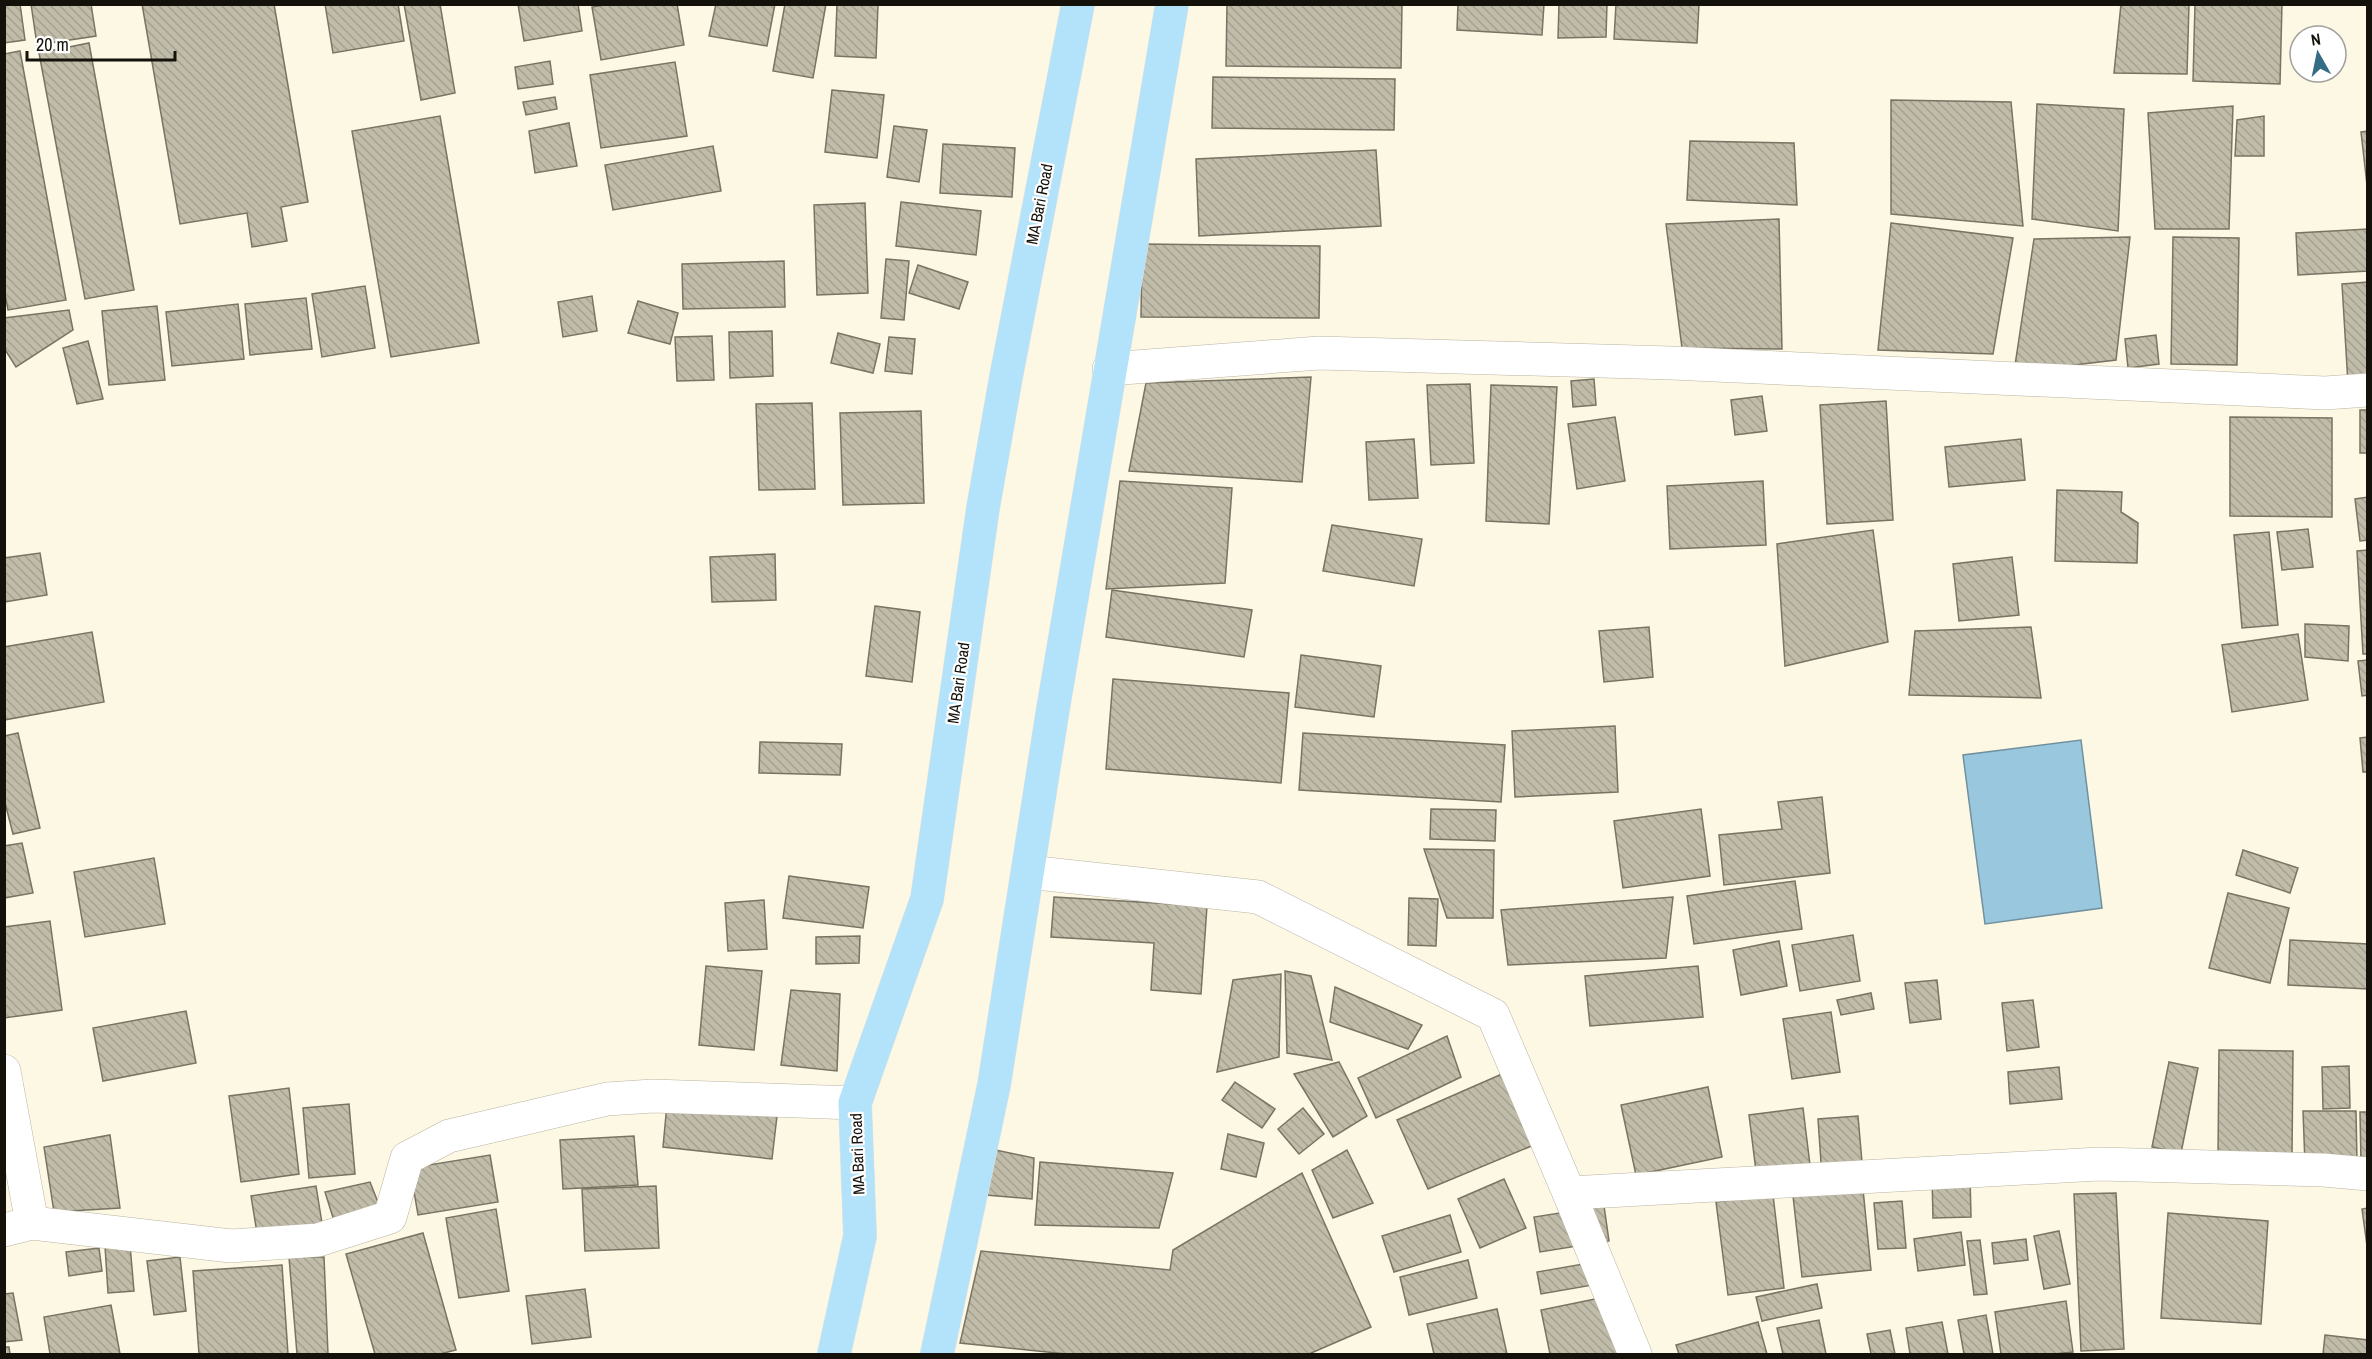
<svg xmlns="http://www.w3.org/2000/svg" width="2372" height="1359" font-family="'Archivo Narrow',sans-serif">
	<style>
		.water { fill: #99c7de; stroke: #71909e; stroke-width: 1.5 }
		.building { fill: url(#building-back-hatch); stroke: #787362; stroke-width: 1.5 }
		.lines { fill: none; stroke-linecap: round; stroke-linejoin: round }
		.minor-casing { stroke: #b9b4a2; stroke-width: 34 }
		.major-casing { stroke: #e3e2e2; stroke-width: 34 }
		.minor { stroke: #fff; stroke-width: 33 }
		.major { stroke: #b3e3fb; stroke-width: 33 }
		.labels { text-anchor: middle; stroke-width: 4.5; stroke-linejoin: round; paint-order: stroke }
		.street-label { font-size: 16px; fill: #13110a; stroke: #fff }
	</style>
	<defs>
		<pattern id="building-back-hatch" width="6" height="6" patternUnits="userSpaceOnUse" patternTransform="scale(1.5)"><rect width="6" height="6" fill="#c1bca9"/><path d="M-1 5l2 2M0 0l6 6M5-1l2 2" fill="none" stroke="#a5a190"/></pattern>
	</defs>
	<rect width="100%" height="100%" fill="#fdf8e4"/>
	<polygon class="water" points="2081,740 2102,908 1985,924 1963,755"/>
	<g class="building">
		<polygon points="4,4 20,4 25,40 4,43"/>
		<polygon points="31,4 91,4 96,36 37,45"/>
		<polygon points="142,4 274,4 308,202 281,207 287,241 252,247 247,213 180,224"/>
		<polygon points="325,4 398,4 404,41 333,53"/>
		<polygon points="404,4 440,4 455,93 421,100"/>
		<polygon points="518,4 578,4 582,31 524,41"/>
		<polygon points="610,4 677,4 684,45 601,60 592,7"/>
		<polygon points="716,4 775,4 767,46 709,36"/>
		<polygon points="785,4 826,4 813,78 773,71"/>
		<polygon points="837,4 878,5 876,58 835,56"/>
		<polygon points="1227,4 1402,4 1401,68 1226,66"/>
		<polygon points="1458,4 1544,4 1542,35 1457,30"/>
		<polygon points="1559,4 1607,4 1606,37 1558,38"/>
		<polygon points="1616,4 1699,4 1697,43 1614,39"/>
		<polygon points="2121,4 2189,4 2187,74 2114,73"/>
		<polygon points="2195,4 2282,4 2280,84 2193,81"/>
		<polygon points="89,43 134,290 85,299 39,53"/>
		<polygon points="20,51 66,300 8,310 4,289 4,54"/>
		<polygon points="550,61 553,84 518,89 515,67"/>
		<polygon points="675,62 687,136 601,148 590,75"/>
		<polygon points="1213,77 1395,79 1394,130 1212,128"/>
		<polygon points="832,90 884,95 877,158 825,152"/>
		<polygon points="555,97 557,109 526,115 523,102"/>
		<polygon points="1891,100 2011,102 2023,226 1891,214"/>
		<polygon points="2037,104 2124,109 2118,231 2032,219"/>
		<polygon points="2233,106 2229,229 2155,229 2148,113"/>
		<polygon points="440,116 479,343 391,357 352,131"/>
		<polygon points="2264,116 2264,156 2235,156 2237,120"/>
		<polygon points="569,123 577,166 535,173 529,131"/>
		<polygon points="894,126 927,130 919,182 887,177"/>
		<polygon points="2368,131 2368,185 2367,185 2361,132"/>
		<polygon points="1690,141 1794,143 1797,205 1687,200"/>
		<polygon points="943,144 1015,148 1012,197 940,193"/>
		<polygon points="713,146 721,191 613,210 605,165"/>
		<polygon points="1376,150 1381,226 1199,236 1196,159"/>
		<polygon points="901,202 981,211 976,255 896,246"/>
		<polygon points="865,203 868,293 817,295 814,205"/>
		<polygon points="1779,219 1782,349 1682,348 1666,224"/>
		<polygon points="1891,223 2013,238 1993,354 1878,350"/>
		<polygon points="2368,229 2368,271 2298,275 2296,233"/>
		<polygon points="2130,237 2116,360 2014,372 2034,239"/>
		<polygon points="2173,237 2239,238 2237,365 2171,364"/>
		<polygon points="1142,244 1320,246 1319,318 1141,317"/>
		<polygon points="886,259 909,261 904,320 881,318"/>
		<polygon points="784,261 785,307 683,309 682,264"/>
		<polygon points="918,265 968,282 959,309 909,293"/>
		<polygon points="2368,282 2368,382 2348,384 2342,284"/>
		<polygon points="365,286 375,348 322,357 312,294"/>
		<polygon points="592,296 597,331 563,337 558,302"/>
		<polygon points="306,298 312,349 250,355 245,304"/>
		<polygon points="638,301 678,313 670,344 628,333"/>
		<polygon points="238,304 244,359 172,366 166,312"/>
		<polygon points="157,306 165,380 109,385 102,311"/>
		<polygon points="69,310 73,330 16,367 4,348 4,318"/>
		<polygon points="772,331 773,376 730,378 729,332"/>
		<polygon points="838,333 880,344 873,373 831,363"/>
		<polygon points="2156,335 2159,364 2128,368 2125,339"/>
		<polygon points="712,336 714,380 677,381 675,337"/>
		<polygon points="889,337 915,339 912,374 885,371"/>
		<polygon points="88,341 103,399 77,404 63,348"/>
		<polygon points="1311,377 1302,482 1129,471 1146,383"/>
		<polygon points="1594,379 1596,405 1573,407 1571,381"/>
		<polygon points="1470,384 1474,463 1431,465 1427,385"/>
		<polygon points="1491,385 1557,387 1549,524 1486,521"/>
		<polygon points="1762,396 1767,431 1735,435 1731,400"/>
		<polygon points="1886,401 1893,520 1827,524 1820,405"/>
		<polygon points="812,403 815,489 759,490 756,404"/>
		<rect x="2360" y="410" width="8" height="43"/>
		<polygon points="921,411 924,503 843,505 840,413"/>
		<polygon points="1615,417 1625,481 1577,489 1568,424"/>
		<polygon points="2230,417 2332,418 2332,517 2230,516"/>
		<polygon points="1414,439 1418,498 1369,500 1366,442"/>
		<polygon points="2021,439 2025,480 1949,487 1945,447"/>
		<polygon points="1120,481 1232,488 1225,583 1106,589"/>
		<polygon points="1763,481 1766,545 1670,549 1667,486"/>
		<polygon points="2057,490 2122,492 2121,512 2138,523 2137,563 2055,561"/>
		<polygon points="2368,497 2368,540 2360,541 2355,499"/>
		<polygon points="1332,525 1422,539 1414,586 1323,571"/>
		<polygon points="2308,529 2313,567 2282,570 2277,532"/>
		<polygon points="1873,530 1888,642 1785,666 1777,544"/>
		<polygon points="2269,532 2278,625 2242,628 2234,535"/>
		<polygon points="2368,550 2368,654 2363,654 2357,551"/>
		<polygon points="40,553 47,595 4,602 4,558"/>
		<polygon points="775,554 776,600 712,602 710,557"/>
		<polygon points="2012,557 2019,615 1959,621 1953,564"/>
		<polygon points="1112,590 1252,610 1244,657 1106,637"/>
		<polygon points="875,606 920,612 912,682 866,676"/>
		<polygon points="2305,624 2349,626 2348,661 2305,657"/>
		<polygon points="1649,627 1653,677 1604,682 1599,631"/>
		<polygon points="2031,627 2041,698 1909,695 1915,631"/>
		<polygon points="92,632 104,702 4,720 4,647"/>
		<polygon points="2298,634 2308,700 2232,712 2222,645"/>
		<polygon points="1301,655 1381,666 1374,717 1295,707"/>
		<polygon points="2368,660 2368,695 2362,696 2358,661"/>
		<polygon points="1113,679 1289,693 1281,783 1106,769"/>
		<polygon points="1615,726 1618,792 1515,797 1512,731"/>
		<polygon points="18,733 40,828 13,834 4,799 4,736"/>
		<polygon points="1303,733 1505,745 1501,802 1299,790"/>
		<polygon points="2368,737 2368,772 2363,772 2360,738"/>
		<polygon points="760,742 842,744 840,775 759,773"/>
		<polygon points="1822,797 1830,873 1724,885 1719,835 1782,829 1778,802"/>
		<polygon points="1431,809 1496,810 1495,841 1430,839"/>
		<polygon points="1701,809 1710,876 1623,888 1614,821"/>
		<polygon points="22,843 33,893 4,898 4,846"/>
		<polygon points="1424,849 1494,850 1493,918 1447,918"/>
		<polygon points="2243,850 2298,868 2290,893 2236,875"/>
		<polygon points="154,858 165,924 85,937 74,872"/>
		<polygon points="789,876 869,887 863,928 783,918"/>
		<polygon points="1795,881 1802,929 1694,944 1687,896"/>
		<polygon points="2228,893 2289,908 2270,983 2209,968"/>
		<polygon points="1054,897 1207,906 1201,994 1151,990 1154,943 1051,937"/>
		<polygon points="1673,897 1666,958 1508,965 1501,910"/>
		<polygon points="1409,898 1438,899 1436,946 1408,945"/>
		<polygon points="764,900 767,949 728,951 725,903"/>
		<polygon points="50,921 62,1010 4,1018 4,927"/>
		<polygon points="1853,935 1860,981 1800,991 1792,945"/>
		<polygon points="860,936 859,963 816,964 816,937"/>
		<polygon points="2290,940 2368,944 2368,989 2288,985"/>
		<polygon points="1779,941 1787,986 1741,995 1733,950"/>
		<polygon points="706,966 762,971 754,1050 699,1045"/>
		<polygon points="1698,966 1703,1017 1590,1026 1585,976"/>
		<polygon points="1285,971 1311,976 1332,1060 1287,1053"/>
		<polygon points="1281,974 1279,1057 1217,1072 1233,980"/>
		<polygon points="1937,980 1941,1019 1910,1023 1905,983"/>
		<polygon points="1335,987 1422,1025 1408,1049 1330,1022"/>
		<polygon points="791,990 840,994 837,1071 781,1065"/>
		<polygon points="1871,993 1874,1009 1841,1015 1837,1000"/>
		<polygon points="2033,1000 2039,1047 2007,1051 2002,1003"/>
		<polygon points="186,1011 196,1063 103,1081 93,1028"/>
		<polygon points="1831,1012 1840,1072 1792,1079 1783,1019"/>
		<polygon points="1447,1036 1461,1077 1376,1118 1358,1078"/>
		<polygon points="2219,1050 2293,1051 2292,1156 2218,1155"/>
		<polygon points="1339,1062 1367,1116 1333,1137 1294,1074"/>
		<polygon points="2169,1062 2198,1068 2181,1153 2152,1147"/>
		<polygon points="2349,1066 2350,1108 2323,1109 2322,1067"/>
		<polygon points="2059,1067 2062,1099 2010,1104 2008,1072"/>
		<polygon points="1511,1070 1541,1142 1428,1189 1397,1120"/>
		<polygon points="1235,1082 1275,1109 1262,1128 1222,1100"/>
		<polygon points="1708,1087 1722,1157 1636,1175 1621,1105"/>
		<polygon points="289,1088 299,1174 241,1182 229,1096"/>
		<polygon points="349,1104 355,1174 309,1178 303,1108"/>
		<polygon points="667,1104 777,1116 772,1159 663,1147"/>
		<polygon points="1303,1108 1324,1134 1299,1154 1278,1129"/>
		<polygon points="1803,1108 1811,1173 1757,1179 1749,1115"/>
		<polygon points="2303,1111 2356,1111 2357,1162 2305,1164"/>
		<polygon points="2360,1112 2368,1112 2368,1163 2361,1163"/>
		<polygon points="1858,1116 1863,1174 1822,1177 1818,1119"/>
		<polygon points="1228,1134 1264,1143 1256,1177 1221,1169"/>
		<polygon points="110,1135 120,1208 54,1212 44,1147"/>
		<polygon points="634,1136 638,1185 563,1189 560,1140"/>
		<polygon points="991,1149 1034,1158 1032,1199 986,1195"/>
		<polygon points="1347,1150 1373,1203 1333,1218 1312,1170"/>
		<polygon points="490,1155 498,1202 418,1215 410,1168"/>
		<polygon points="1040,1162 1173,1173 1159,1228 1035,1225"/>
		<polygon points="1302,1173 1371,1327 1309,1354 1066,1354 960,1343 981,1251 1170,1270 1173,1250"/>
		<polygon points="1970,1176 1971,1217 1933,1218 1932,1177"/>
		<polygon points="1504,1179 1526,1228 1480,1248 1458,1199"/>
		<polygon points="370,1182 383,1215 335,1224 325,1192"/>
		<polygon points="316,1186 322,1223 257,1233 251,1196"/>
		<polygon points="656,1186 659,1248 585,1251 582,1189"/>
		<polygon points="1863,1189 1871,1270 1802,1277 1793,1196"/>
		<polygon points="2116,1193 2124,1349 2081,1351 2074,1194"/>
		<polygon points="1773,1195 1784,1288 1728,1295 1716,1202"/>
		<polygon points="1902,1201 1906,1248 1878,1249 1874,1203"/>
		<polygon points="1604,1206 1609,1241 1540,1252 1534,1217"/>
		<polygon points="2368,1208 2368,1253 2362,1209"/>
		<polygon points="496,1209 509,1291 459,1298 446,1218"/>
		<polygon points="2168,1213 2268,1221 2261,1324 2161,1318"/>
		<polygon points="1450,1215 1461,1252 1394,1272 1382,1236"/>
		<polygon points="2059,1231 2070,1284 2044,1289 2034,1236"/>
		<polygon points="1961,1232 1965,1265 1918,1271 1914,1239"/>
		<polygon points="423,1233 456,1350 440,1354 375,1354 346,1254"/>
		<polygon points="2026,1239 2028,1260 1994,1264 1992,1243"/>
		<polygon points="1980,1240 1987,1294 1974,1295 1967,1241"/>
		<polygon points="130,1245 134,1291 108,1293 105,1246"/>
		<polygon points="99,1248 102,1271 69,1276 66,1252"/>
		<polygon points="180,1257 186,1311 154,1315 147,1261"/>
		<polygon points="289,1257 324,1257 328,1354 297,1354"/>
		<polygon points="1468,1260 1477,1298 1409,1315 1400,1277"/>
		<polygon points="1606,1260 1610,1282 1541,1294 1537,1272"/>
		<polygon points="282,1265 288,1354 199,1354 193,1271"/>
		<polygon points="1817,1284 1822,1308 1762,1321 1756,1297"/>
		<polygon points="585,1289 591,1337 532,1344 526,1296"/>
		<polygon points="13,1293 22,1340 4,1342 4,1294"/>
		<polygon points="1625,1293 1637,1354 1550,1354 1541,1310"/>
		<polygon points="2066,1301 2073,1352 2054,1354 2001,1354 1995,1312"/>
		<polygon points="111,1305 120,1354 50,1354 44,1317"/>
		<polygon points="1497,1309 1507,1354 1434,1354 1427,1324"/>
		<polygon points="1986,1315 1993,1354 1964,1354 1958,1320"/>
		<polygon points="1819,1320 1826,1354 1783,1354 1777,1328"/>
		<polygon points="1758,1322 1767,1354 1679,1354 1676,1345"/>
		<polygon points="1942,1322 1948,1354 1910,1354 1906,1328"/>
		<polygon points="1890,1330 1895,1354 1871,1354 1867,1334"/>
		<polygon points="2325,1335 2368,1340 2368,1354 2323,1354"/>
		<polygon points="4,1347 9,1347 10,1354 4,1354"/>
	</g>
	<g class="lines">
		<defs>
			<g id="minor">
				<polyline points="1109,369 1319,353 1671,363 2325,393 2368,390"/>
				<polyline points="1028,872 1258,897 1493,1015 1569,1193 1635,1354"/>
				<polyline points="4,1071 32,1223"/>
				<polyline points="1569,1193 2099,1164 2323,1170 2368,1174"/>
				<polyline points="4,1230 32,1223 231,1246 318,1240 390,1217 407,1158 449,1136 607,1099 653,1096 855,1103"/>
			</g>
			<g id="major">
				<polyline points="834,1354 860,1236 855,1103 927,899 983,508 1006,377 1078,4"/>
				<polyline points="937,1354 994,1085 1052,715 1172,4"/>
			</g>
		</defs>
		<use href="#minor" class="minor-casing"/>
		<use href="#major" class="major-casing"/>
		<use href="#minor" class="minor"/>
		<use href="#major" class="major"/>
	</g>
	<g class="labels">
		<g class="street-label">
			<text transform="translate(1039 204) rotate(-79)" y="6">MA Bari Road</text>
			<text transform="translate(958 683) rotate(-82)" y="6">MA Bari Road</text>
			<text transform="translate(857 1154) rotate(-92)" y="6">MA Bari Road</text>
		</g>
	</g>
	<rect width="2372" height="1359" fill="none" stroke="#13110a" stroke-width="12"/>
	<g transform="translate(2318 54) rotate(351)"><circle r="28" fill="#ffffff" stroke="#a1a09d" stroke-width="1.5"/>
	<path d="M0-4.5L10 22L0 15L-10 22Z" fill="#346c86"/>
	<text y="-9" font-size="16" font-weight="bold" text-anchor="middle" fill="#13110a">N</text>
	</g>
	<path d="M27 51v9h148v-9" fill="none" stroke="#13110a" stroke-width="3"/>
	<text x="36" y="51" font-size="18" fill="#13110a" stroke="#ffffff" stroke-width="4.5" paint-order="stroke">20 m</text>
</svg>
